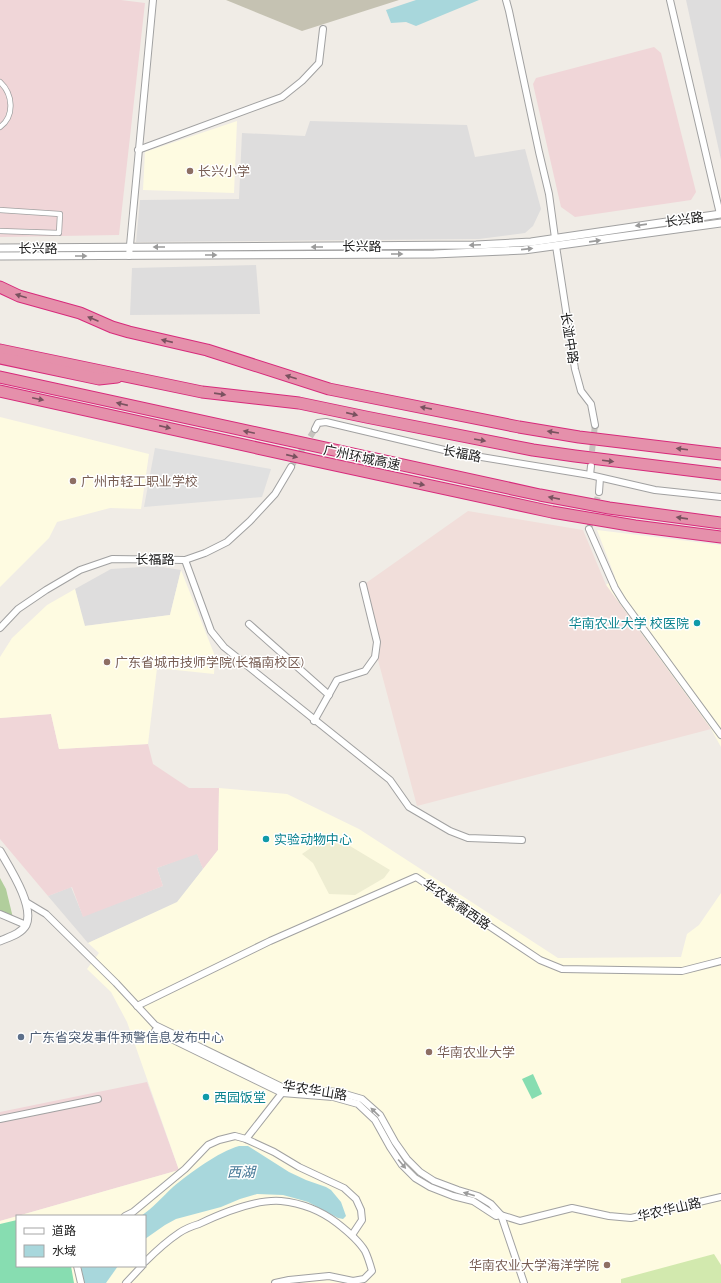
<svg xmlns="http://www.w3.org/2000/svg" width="721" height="1283" font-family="Raleway,'Noto Sans SC',sans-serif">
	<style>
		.residential { fill: #dedddd }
		.commercial { fill: #f0d6d8 }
		.education { fill: #fefbe1; fill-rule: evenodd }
		.military { fill: #f1deda }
		.construction { fill: #c5c2b2 }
		.farmland { fill: #eeedd2 }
		.grass { fill: #d2e9ae }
		.forest { fill: #b1ce9c }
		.pitch { fill: #87ddb1 }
		.parking { fill: #e0e0e0 }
		.water { fill: #a8d7dc }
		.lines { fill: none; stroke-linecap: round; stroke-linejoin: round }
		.minor-tunnel { stroke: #c6c3be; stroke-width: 6; stroke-dasharray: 6 3; stroke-linecap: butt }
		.pedestrian-casing { stroke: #a1a1a1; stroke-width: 6 }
		.minor-casing { stroke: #a1a1a1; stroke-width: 8 }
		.tertiary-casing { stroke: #a1a1a1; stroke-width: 9 }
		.motorway-casing { stroke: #d72a7b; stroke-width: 13 }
		.pedestrian { stroke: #fff; stroke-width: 4.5 }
		.minor { stroke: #fff; stroke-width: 6 }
		.tertiary { stroke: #fff; stroke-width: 7 }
		.motorway { stroke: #e590ab; stroke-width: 11 }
		.oneway { fill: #9b9b9b }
		.oneway2 { fill: #79525f }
		.education-dot { fill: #8d6e63; stroke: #fff; stroke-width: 1.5 }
		.culture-dot { fill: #0f9aa8; stroke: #fff; stroke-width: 1.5 }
		.service-dot { fill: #5c6f8a; stroke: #fff; stroke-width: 1.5 }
		.labels { text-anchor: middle; stroke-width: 3; stroke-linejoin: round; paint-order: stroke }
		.education-label { font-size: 13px; fill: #785e54; stroke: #fff; text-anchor: start }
		.street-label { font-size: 13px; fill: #202020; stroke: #fff }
		.culture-label { font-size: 13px; fill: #0d838f; stroke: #fff; text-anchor: start }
		.service-label { font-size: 13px; fill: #4e5e75; stroke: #fff; text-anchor: start }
		.water-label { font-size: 14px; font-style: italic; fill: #457896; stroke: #fff }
	</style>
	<rect width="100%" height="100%" fill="#f0ece6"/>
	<g class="residential">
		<polygon points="686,0 721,0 721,160"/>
		<polygon points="310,121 467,125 475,157 525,149 541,209 533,226 525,233 479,239 136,242 140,200 239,199 242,133 305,136"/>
		<polygon points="256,265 260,314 130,315 132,268"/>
		<polygon points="156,566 181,570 170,615 84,626 75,589 111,569"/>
		<polygon points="197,853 203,869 177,903 88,943 48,896 71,887 83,916 163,886 157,868"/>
	</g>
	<g class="commercial">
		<polygon points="0,0 121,0 145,3 119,235 0,237"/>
		<polygon points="654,47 661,53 696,192 691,200 575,217 561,207 533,84 536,78"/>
		<polygon points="51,714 59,749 148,744 153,764 189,788 219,788 218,850 203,869 197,854 157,868 163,886 83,917 72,887 48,896 0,839 0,718"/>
		<polygon points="147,1082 179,1170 0,1221 0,1112"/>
	</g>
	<g class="education">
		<polygon points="237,121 234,193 143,190 145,152"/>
		<polygon points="0,417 149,454 141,509 110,508 57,522 49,538 0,587"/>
		<polygon points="597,530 721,545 721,747 711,729 606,585 615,577"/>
		<polygon points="181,570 215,656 214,674 157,668 148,744 59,749 51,714 0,718 0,657 12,638 47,605 75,589 85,626 170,615"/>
		<path d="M219 788 287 794 359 829 558 958 681 957 687 934 699 925 721 893V1283H0V1221L179 1170 127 1022 111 992 87 969 99 953 88 943 177 902 218 850ZM17 1216H145V1266H17Z"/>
	</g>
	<polygon class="military" points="468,511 583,530 606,585 711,729 417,806 378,660 380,643 366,583"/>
	<polygon class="construction" points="226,0 399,0 302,31"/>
	<polygon class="farmland" points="331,840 340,840 390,870 384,878 355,895 329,894 313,863 302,854 318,843"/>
	<polygon class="grass" points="714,1254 721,1265 721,1283 621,1283 621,1279"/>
	<polygon class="forest" points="0,878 6,889 14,922 0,913"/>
	<g class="pitch">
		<polygon points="533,1074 542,1094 532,1099 522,1079"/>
		<polygon points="17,1220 17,1266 71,1266 74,1283 0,1283 0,1224"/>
	</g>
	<polygon class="parking" points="155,448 271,469 262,497 144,507"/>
	<g class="water">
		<polygon points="416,0 479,0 416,26 406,22 391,23 386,10"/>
		<path d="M239 1146H248L289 1172 306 1180 326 1187 331 1190 341 1202 346 1216 343 1219 338 1218 308 1202 294 1198 283 1195 257 1194 240 1199 221 1207 176 1219 165 1225 145 1239V1216H141C153 1208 162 1197 173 1187 190 1173 218 1152 239 1146Z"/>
		<polygon points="81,1266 118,1266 106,1283 84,1283"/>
	</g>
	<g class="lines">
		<g class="minor-tunnel">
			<polyline points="591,460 595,425"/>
			<polyline points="291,467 315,429"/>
			<polyline points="589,529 599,492"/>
		</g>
		<defs>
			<g id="pedestrian">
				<path d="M0 82C13 94 15 116 0 127"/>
				<polyline points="0,210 60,214 59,233 0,231"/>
			</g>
			<g id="minor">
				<polyline points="506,0 509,11 539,152 549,194 555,238"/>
				<polyline points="670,0 720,214"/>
				<polyline points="138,150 282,97 302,81 319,63 323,29"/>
				<polyline points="556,246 575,369 581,391 591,404 595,425"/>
				<polyline points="129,256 153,0"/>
				<polyline points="315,429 318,423 326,422 457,453 590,475 655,490 721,497"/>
				<polyline points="590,475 591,466"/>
				<polyline points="599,492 600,478"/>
				<polyline points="589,529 615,588 623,601 721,735"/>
				<polyline points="185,560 211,631 224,647 390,780 409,807 450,831 468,838 522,840"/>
				<polyline points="249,624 329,695"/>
				<polyline points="0,628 18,609 46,590 80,570 112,559 185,560 205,553 227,542 250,521 275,494 291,467"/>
				<polyline points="314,721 337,680 365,671 375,657 377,642 363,585"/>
				<polyline points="26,902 46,914 116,983 155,1025 284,1088 338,1092 362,1099 380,1115 395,1142 407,1159 420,1172 434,1181 458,1190 478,1196 491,1204 501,1215 524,1283"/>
				<polyline points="0,914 26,925"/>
				<polyline points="137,1006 270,941 416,877 540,960 562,969 682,971 721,961"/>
				<polyline points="155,1031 282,1093 333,1097 358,1104 375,1120 390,1147 402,1165 415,1178 430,1187 453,1196 473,1201 496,1216 501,1215 520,1221 572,1208 609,1216 631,1218 721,1197"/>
				<polyline points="0,1119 98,1099"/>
				<polyline points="246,1139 282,1093 284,1089"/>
				<polyline points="125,1216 133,1212 185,1169 208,1145 219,1140 235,1136 246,1139 274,1152 299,1167 344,1188 356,1199 361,1210 362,1220 352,1235"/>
				<path d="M145 1262C156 1251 167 1241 179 1233 185 1229 192 1226 199 1224 222 1213 255 1199 281 1201 301 1203 320 1210 337 1223 346 1230 359 1241 365 1251 368 1257 370 1264 372 1271L364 1279 353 1281 329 1276 289 1280 275 1283"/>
				<polyline points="77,1266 81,1283"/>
				<polyline points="126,1283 142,1266"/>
			</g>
			<g id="tertiary">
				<polyline points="0,248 476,245 531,242 721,214"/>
				<polyline points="0,256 434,254 524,250 721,223"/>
				<path d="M0 851C9 867 35 906 26 925 21 934 9 937 0 941"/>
			</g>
			<g id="motorway">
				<polyline points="0,287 19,296 80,313 112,327 129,332 207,350 329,389 519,427 579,437 721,454"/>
				<polyline points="0,350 202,392 299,403 366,417 533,450 575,456 721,474"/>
				<polyline points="0,358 99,379 117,377"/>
				<polyline points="0,377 540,495 609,508 721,523"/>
				<polyline points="0,391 316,461 552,512 635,526 721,537"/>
			</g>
		</defs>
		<use href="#pedestrian" class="pedestrian-casing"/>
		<use href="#minor" class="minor-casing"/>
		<use href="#tertiary" class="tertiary-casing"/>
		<use href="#motorway" class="motorway-casing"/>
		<use href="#pedestrian" class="pedestrian"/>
		<use href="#minor" class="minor"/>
		<use href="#tertiary" class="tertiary"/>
		<use href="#motorway" class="motorway"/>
	</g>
	<defs><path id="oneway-solid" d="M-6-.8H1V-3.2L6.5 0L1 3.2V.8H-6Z"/></defs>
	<g class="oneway">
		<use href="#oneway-solid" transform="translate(641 225) rotate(172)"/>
		<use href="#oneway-solid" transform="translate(595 241) rotate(-8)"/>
		<use href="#oneway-solid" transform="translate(475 245) rotate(178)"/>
		<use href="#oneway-solid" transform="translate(159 247) rotate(180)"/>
		<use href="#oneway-solid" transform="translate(317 247) rotate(180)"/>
		<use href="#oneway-solid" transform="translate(527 249) rotate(-6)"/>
		<use href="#oneway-solid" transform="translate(397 254)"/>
		<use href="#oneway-solid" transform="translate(211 255)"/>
		<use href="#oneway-solid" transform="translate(81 256)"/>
		<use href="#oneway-solid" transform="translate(375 1112) rotate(-136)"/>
		<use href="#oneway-solid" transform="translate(402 1164) rotate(50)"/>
		<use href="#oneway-solid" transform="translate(469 1194) rotate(-164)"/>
	</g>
	<g class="oneway2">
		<use href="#oneway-solid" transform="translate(21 296) rotate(-163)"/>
		<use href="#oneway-solid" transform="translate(93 319) rotate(-157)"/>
		<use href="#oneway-solid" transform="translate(167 341) rotate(-167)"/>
		<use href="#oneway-solid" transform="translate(291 377) rotate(-162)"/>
		<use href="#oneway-solid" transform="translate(220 394) rotate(8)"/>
		<use href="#oneway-solid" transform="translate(38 399) rotate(12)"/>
		<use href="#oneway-solid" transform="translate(122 404) rotate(-167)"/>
		<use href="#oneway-solid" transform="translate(426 408) rotate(-169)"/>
		<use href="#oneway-solid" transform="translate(352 414) rotate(13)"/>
		<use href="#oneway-solid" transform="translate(165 427) rotate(13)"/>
		<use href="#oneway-solid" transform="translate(249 432) rotate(-168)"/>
		<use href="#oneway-solid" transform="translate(553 432) rotate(-171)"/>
		<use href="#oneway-solid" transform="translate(480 440) rotate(10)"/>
		<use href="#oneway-solid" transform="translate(682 449) rotate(-173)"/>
		<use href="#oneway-solid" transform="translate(292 456) rotate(13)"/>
		<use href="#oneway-solid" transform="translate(608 461) rotate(7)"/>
		<use href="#oneway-solid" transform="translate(419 484) rotate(12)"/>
		<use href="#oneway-solid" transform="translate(554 498) rotate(-169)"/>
		<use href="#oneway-solid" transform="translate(682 518) rotate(-172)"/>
	</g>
	<g class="education-dot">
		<circle cx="190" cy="171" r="4"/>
		<circle cx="73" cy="481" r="4"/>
		<circle cx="107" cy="662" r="4"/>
		<circle cx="429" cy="1052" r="4"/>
		<circle cx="607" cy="1265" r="4"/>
	</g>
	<g class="culture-dot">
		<circle cx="697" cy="623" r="4"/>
		<circle cx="266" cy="839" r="4"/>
		<circle cx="206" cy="1097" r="4"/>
	</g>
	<circle class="service-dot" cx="21" cy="1037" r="4"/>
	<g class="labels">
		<g class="education-label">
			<text x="198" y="176">长兴小学</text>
			<text x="81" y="486">广州市轻工职业学校</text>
			<text x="115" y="667">广东省城市技师学院(长福南校区)</text>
			<text x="437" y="1057">华南农业大学</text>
			<text x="599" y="1270" text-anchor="end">华南农业大学海洋学院</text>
		</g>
		<g class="street-label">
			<text transform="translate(684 219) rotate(-8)" y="5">长兴路</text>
			<text x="362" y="251">长兴路</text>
			<text x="38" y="253">长兴路</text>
			<text transform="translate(570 338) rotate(81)" y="5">长湴中路</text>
			<text transform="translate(462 453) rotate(11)" y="5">长福路</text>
			<text transform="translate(362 457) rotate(12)" y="5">广州环城高速</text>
			<text x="155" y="564">长福路</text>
			<text transform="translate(457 904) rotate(34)" y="5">华农紫薇西路</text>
			<text transform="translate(315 1090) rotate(9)" y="5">华农华山路</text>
			<text transform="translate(669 1209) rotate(-13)" y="5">华农华山路</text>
		</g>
		<g class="culture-label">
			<text x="689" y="628" text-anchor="end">华南农业大学 校医院</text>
			<text x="274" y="844">实验动物中心</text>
			<text x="214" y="1102">西园饭堂</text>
		</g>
		<g class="service-label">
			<text x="29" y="1042">广东省突发事件预警信息发布中心</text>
		</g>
		<g class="water-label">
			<text x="241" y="1177">西湖</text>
		</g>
	</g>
	<rect x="16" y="1215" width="130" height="52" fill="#ffffff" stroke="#a6a6a6"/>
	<rect x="24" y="1228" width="20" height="6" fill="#ffffff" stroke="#a6a6a6"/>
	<text x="52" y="1235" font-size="12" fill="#202020">道路</text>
	<rect x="24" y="1245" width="20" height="12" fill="#a8d7dc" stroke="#a6a6a6"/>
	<text x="52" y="1255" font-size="12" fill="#202020">水域</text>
</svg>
